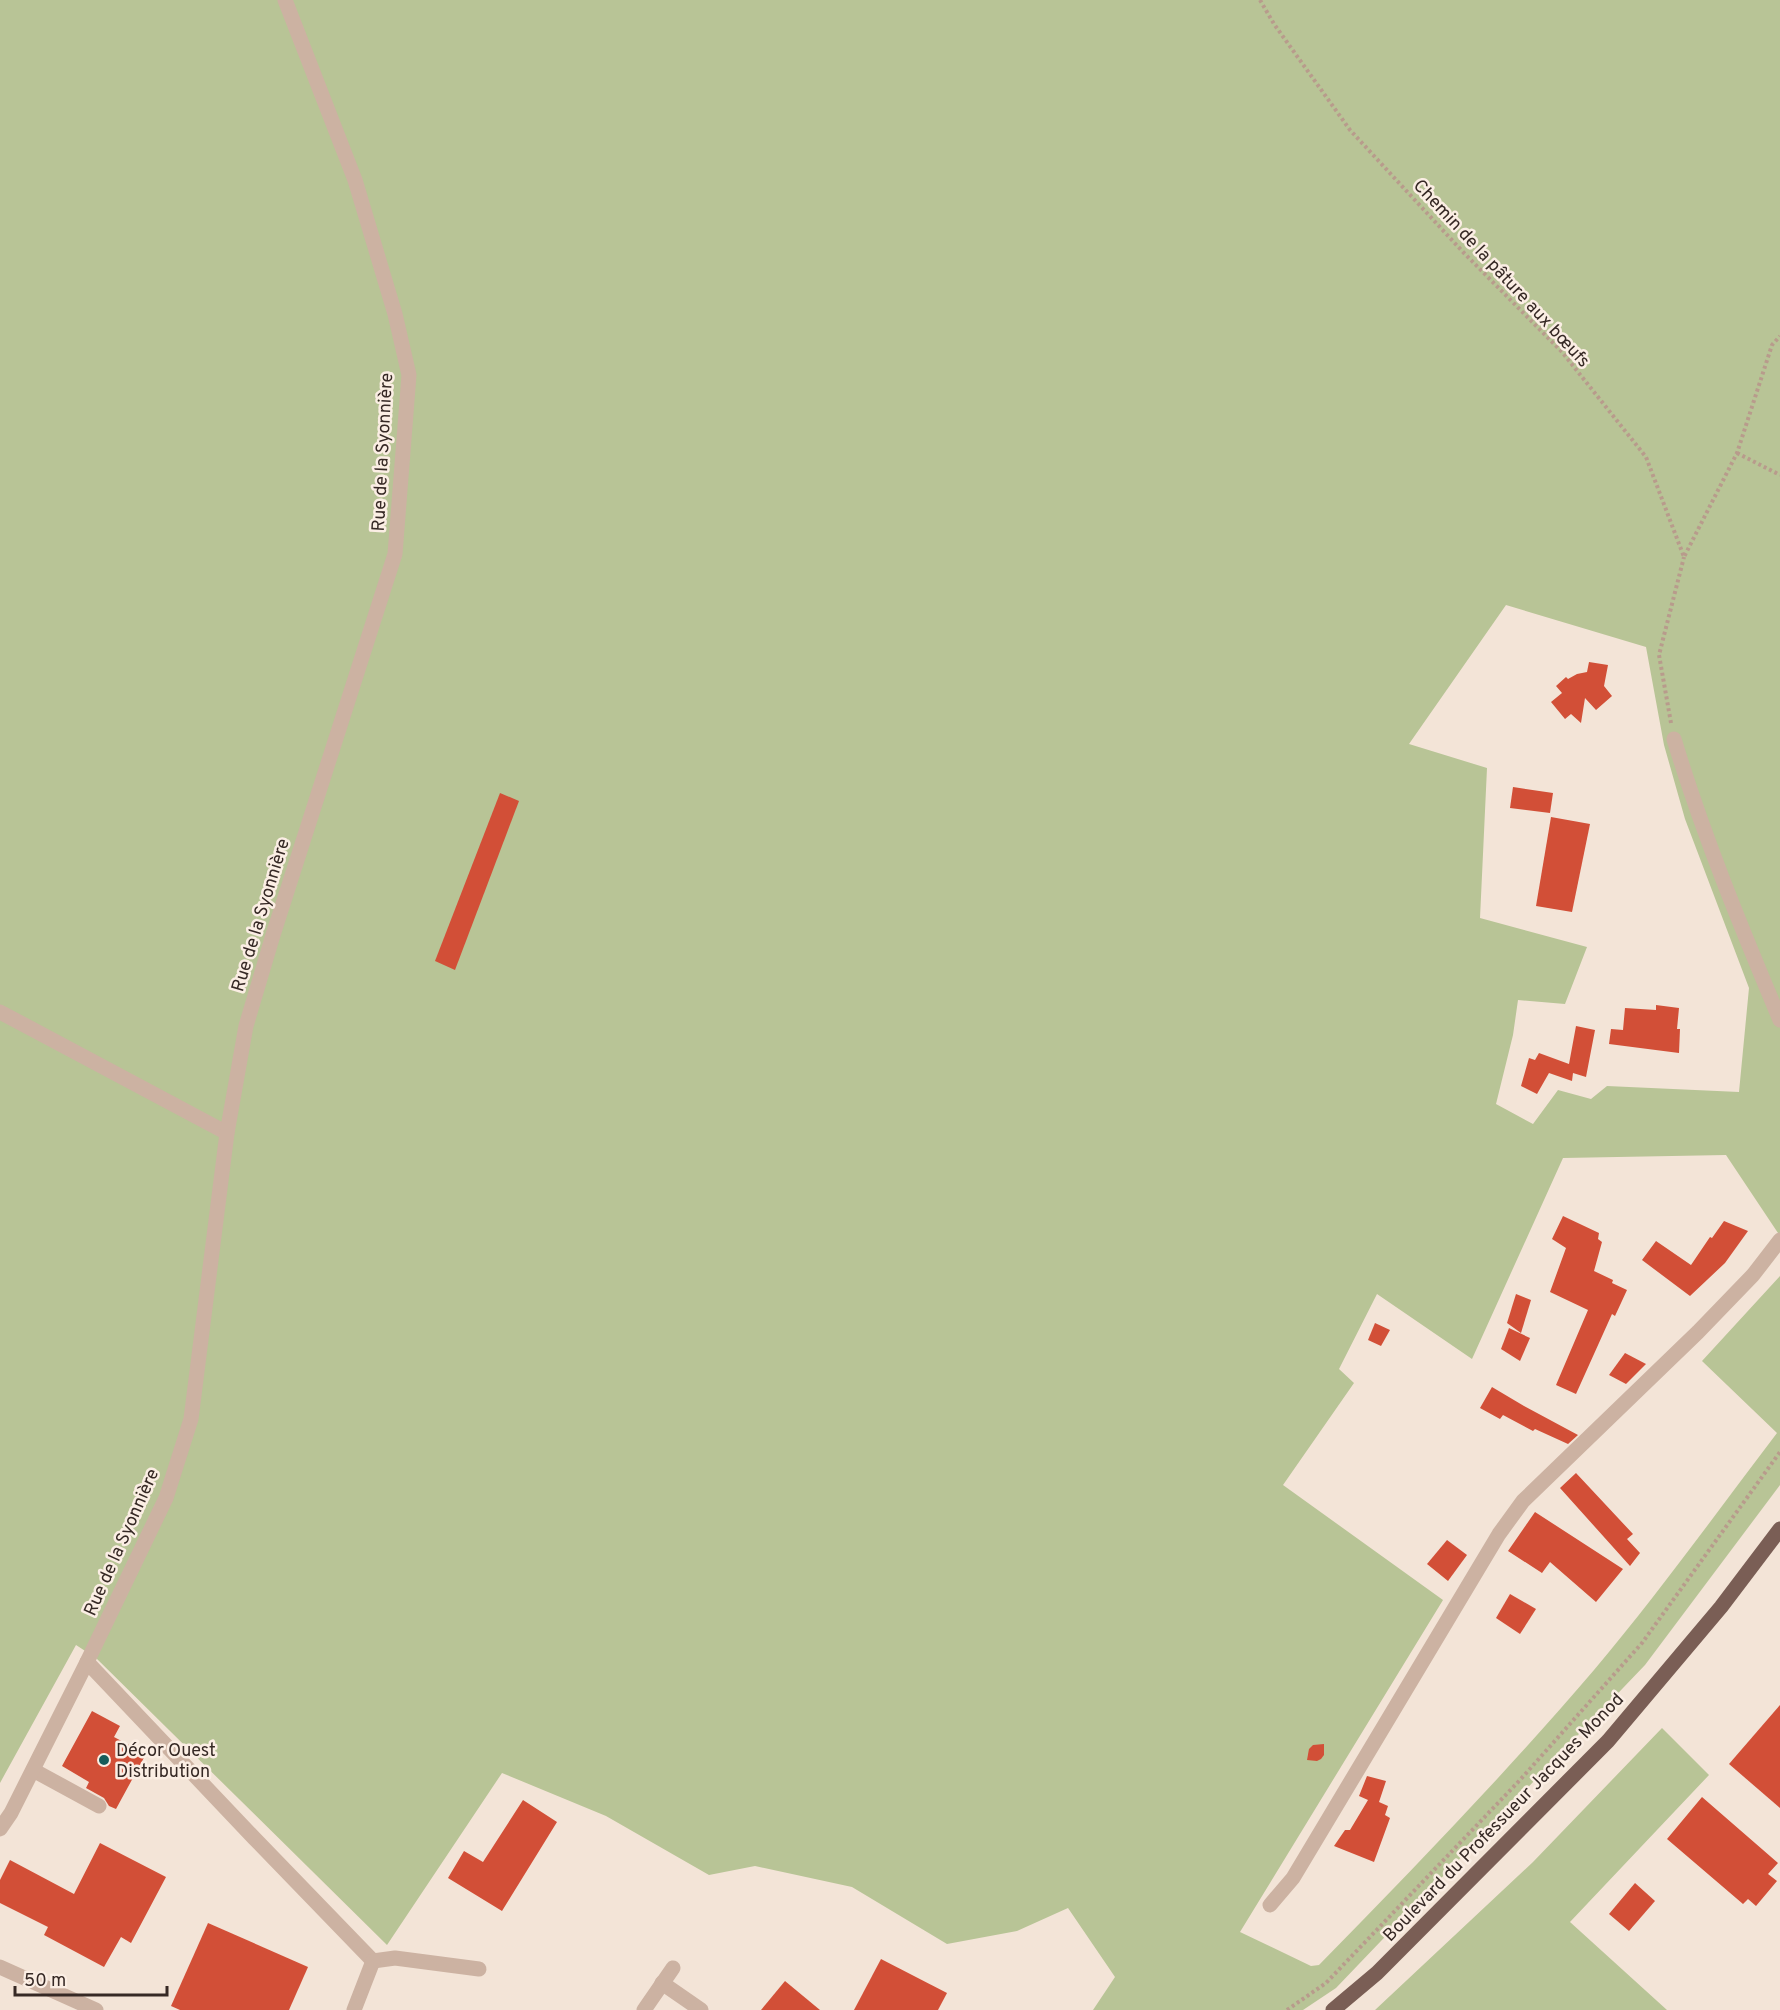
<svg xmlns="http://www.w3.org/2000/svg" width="1780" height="2010" font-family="Overpass,sans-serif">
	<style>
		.green { fill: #b8c496; fill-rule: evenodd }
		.building { fill: #d24f37 }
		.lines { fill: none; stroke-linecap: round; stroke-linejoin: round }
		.path { stroke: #b89b8c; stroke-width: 4; stroke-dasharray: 3 3; stroke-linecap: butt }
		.minor { stroke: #ccb2a2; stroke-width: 15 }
		.major { stroke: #7a5e55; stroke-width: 15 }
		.poi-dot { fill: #175c5a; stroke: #fbeee4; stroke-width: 2 }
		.labels { text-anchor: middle; stroke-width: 5; stroke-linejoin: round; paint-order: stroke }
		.street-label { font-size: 18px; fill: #362925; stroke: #fbeee4 }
		.poi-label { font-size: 18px; fill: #362925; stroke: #fbeee4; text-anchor: start }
	</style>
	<rect width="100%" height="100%" fill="#f3e4d7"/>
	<g class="green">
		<path d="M0 0H1780V1236L1726 1155 1563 1158 1472 1359 1377 1294 1339 1369 1354 1383 1283 1485 1443 1600 1240 1932 1311 1966 1319 1965C1413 1869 1507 1772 1594 1670 1658 1594 1717 1512 1777 1433L1702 1361 1780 1276V1485L1645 1665 1336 1988 1303 2010H1093L1115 1977 1068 1908 1017 1931 947 1944 852 1887 755 1866 709 1875 606 1816 502 1773 387 1945 96 1658 76 1645 0 1783ZM1506 605 1646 647 1664 745 1685 819 1749 988 1739 1092 1607 1086 1591 1099 1558 1090 1533 1124 1496 1104 1513 1035 1518 1000 1565 1004 1587 947 1480 918 1487 768 1409 744Z"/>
		<polygon points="1662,1728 1709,1775 1570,1922 1667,2010 1375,2010 1533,1862"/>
	</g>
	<g class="building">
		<polygon points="1589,662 1608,665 1604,686 1612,696 1596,710 1585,698 1581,723 1571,714 1565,719 1551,702 1562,693 1556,686 1566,677 1568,679 1577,674 1587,672"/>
		<polygon points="1513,787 1553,793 1550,813 1510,808"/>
		<polygon points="500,793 519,801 455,970 435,961"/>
		<polygon points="1551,817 1590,824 1572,912 1536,906"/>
		<polygon points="1656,1005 1679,1008 1677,1029 1680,1029 1679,1053 1609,1044 1611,1029 1623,1030 1625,1008 1656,1010"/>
		<polygon points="1576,1026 1595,1030 1586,1077 1573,1073 1572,1081 1549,1073 1537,1094 1521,1086 1529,1058 1535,1060 1539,1053 1569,1064"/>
		<polygon points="1563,1216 1599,1233 1598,1239 1602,1242 1594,1271 1613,1280 1612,1283 1627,1290 1615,1316 1612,1314 1576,1394 1556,1385 1588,1310 1550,1292 1566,1248 1552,1239"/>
		<polygon points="1724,1221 1748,1231 1725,1263 1690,1296 1642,1260 1656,1241 1691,1265 1710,1237 1712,1238"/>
		<polygon points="1516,1294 1531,1300 1521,1333 1507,1323"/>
		<polygon points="1375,1323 1390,1330 1381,1346 1368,1340"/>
		<polygon points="1509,1328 1530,1338 1520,1361 1501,1349"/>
		<polygon points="1625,1353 1646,1364 1626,1384 1609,1375"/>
		<polygon points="1492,1387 1524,1406 1578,1435 1568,1444 1535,1429 1533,1431 1503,1415 1500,1419 1480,1408"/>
		<polygon points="1576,1473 1633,1534 1627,1539 1640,1553 1630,1566 1560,1488"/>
		<polygon points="1535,1512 1623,1569 1596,1602 1550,1562 1542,1573 1508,1551"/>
		<polygon points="1447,1540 1467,1555 1448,1581 1427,1564"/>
		<polygon points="1510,1594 1536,1609 1520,1634 1496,1618"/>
		<polygon points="1780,1705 1780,1808 1729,1764"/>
		<polygon points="92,1711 120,1726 114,1737 146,1754 116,1809 109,1806 104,1798 86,1788 89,1782 62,1766"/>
		<polygon points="1324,1744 1324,1755 1321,1759 1317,1761 1307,1760 1309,1749 1313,1745"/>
		<polygon points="1367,1776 1386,1781 1379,1802 1388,1806 1385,1815 1390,1818 1374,1862 1334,1846 1345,1830 1350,1830 1368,1800 1359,1796"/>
		<polygon points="1702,1797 1778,1863 1768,1874 1777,1881 1756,1906 1748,1899 1743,1904 1667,1839"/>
		<polygon points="523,1800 557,1822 502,1911 448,1878 464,1851 483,1862"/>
		<polygon points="100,1843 166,1877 131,1943 121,1937 104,1967 44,1935 48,1927 0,1903 0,1880 10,1860 74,1894"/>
		<polygon points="1635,1883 1655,1901 1629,1931 1609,1914"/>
		<polygon points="208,1923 308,1967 289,2010 180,2010 171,2006"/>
		<polygon points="881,1959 947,1993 938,2010 854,2010"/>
		<polygon points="785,1981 820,2010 761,2010"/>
	</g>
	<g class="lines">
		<g class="path">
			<polyline points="1260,0 1274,24 1350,130 1463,252 1562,352 1646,457 1684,557 1737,453 1772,345 1780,336"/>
			<polyline points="1737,453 1780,475"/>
			<polyline points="1671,723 1659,655 1684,557"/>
			<polyline points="1287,2010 1326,1983 1520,1780 1642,1643 1780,1452"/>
		</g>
		<g class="minor">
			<path d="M1674 739C1703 835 1741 927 1780 1020"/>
			<polyline points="0,1012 227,1133"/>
			<polyline points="87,1662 254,1838 373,1961"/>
			<polyline points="33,1770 99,1806"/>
			<polyline points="0,1829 11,1813 87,1662 166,1498 191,1419 227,1133 246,1026 273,935 395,554 409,375 395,314 355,180 285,0"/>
			<polyline points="1270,1905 1293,1878 1499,1534 1523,1501 1698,1332 1753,1275 1780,1240"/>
			<polyline points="373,1961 395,1958 479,1969"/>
			<polyline points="0,1967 96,2010"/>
			<polyline points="662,1983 701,2010"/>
			<polyline points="354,2010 373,1961"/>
			<polyline points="644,2010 673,1968"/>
		</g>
		<polyline class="major" points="1333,2010 1377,1973 1608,1741 1721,1607 1780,1529"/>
	</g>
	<circle class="poi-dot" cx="104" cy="1760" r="6"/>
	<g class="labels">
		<g class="street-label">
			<text transform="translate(1502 273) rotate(47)" y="6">Chemin de la pâture aux bœufs</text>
			<text transform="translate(382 452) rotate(-87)" y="6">Rue de la Syonnière</text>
			<text transform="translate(260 915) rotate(-73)" y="6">Rue de la Syonnière</text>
			<text transform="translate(121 1542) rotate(-66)" y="6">Rue de la Syonnière</text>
			<text transform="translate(1503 1817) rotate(-46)" y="6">Boulevard du Professueur Jacques Monod</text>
		</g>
		<g class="poi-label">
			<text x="116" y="1756">Décor Ouest<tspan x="116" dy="21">Distribution</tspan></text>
		</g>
	</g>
	<path d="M15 1986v9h152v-9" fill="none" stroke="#362925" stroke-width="3"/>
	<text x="24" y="1986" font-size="18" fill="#362925" stroke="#fbeee4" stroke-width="4.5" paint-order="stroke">50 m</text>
</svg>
